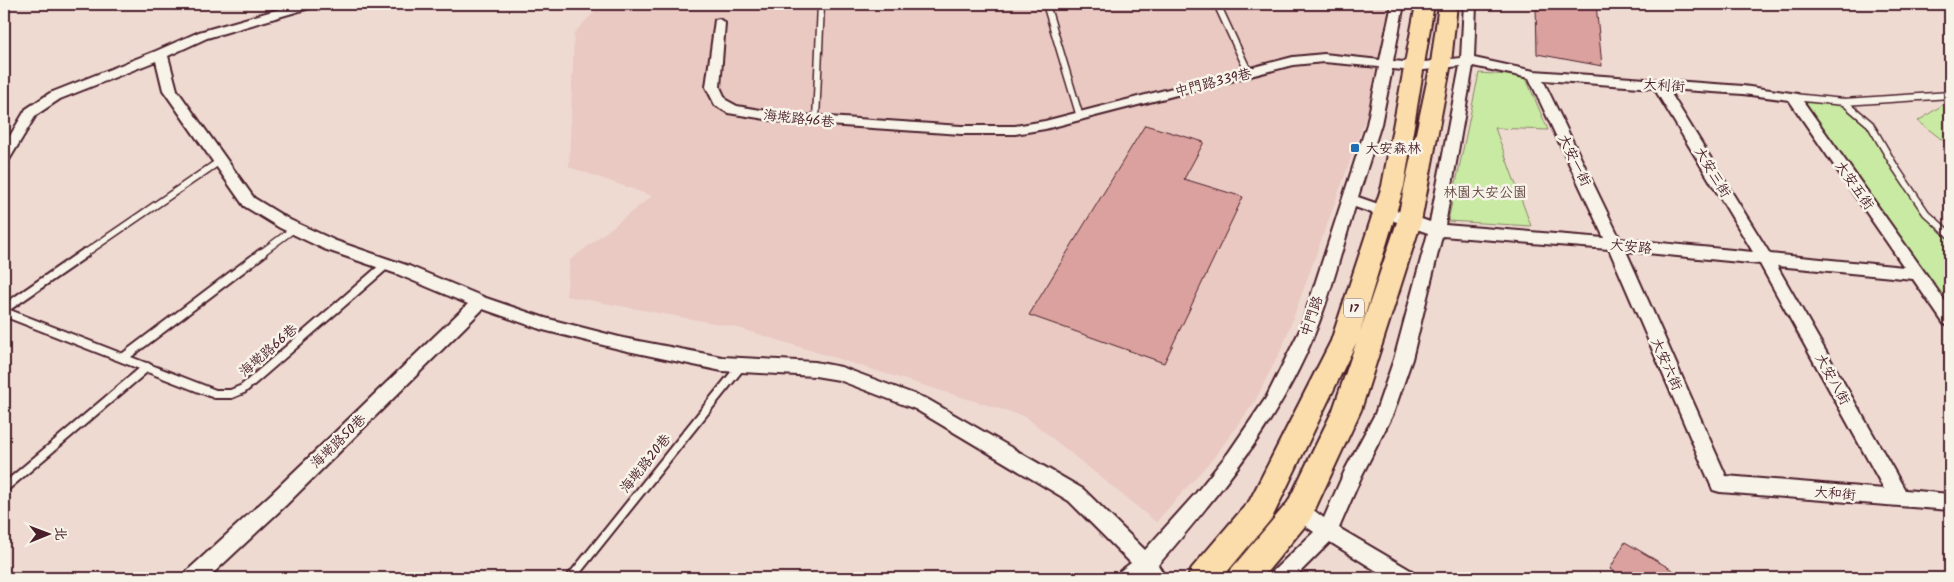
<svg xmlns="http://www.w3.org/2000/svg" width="1954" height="582" font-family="Kalam,'LXGW WenKai TC',sans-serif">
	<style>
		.built { fill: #e9c9c2 }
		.green { fill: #c8eaa2; stroke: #898466 }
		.building { fill: #dba19e; stroke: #4a1f2b }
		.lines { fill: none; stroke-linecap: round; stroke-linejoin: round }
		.lane-far1-casing { stroke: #4a1f2b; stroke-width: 9 }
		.lane-casing { stroke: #4a1f2b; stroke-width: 12 }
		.street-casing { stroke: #4a1f2b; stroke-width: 4 }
		.primary-casing { stroke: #4a1f2b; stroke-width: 4 }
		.lane-far1 { stroke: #f7f3e8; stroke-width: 6 }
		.lane { stroke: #f7f3e8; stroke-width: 8 }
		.street { fill: #f7f3e8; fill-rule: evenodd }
		.primary { fill: #faddab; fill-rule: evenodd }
		.poi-dot { fill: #1f6fb2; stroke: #f7f3e8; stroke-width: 2 }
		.labels { text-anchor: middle; stroke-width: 5; stroke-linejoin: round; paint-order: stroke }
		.shield { fill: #f7f3e8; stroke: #7e5f64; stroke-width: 1 }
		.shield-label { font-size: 12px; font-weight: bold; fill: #4a1f2b }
		.street-label { font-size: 14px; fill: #4a1f2b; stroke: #f7f3e8 }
		.poi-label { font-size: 14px; fill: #4a1f2b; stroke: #f7f3e8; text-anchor: start }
		.park-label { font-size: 14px; fill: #634843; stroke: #f7f3e8 }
	</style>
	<rect width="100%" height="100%" fill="#efdad2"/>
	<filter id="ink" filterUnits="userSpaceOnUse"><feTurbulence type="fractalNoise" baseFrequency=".02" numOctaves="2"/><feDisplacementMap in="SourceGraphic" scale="10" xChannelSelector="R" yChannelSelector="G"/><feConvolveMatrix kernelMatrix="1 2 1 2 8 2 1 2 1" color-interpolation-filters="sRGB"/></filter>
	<g filter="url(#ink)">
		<polygon class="built" points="602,4 904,4 905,6 961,4 1390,4 1380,78 1283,346 1255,401 1236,428 1215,456 1156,522 1026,417 735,327 566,296 570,260 652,196 569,167 574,33"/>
		<g class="green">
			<polygon points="1479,73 1525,76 1548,130 1495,128 1531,226 1448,221"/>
			<polygon points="1950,100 1950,146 1918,121"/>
			<polygon points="1803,102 1844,105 1867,125 1921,213 1950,239 1950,306"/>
		</g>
		<g class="building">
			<polygon points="1536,4 1596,4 1602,66 1537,54"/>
			<polygon points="1145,125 1204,142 1184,179 1243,197 1164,363 1029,315"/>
			<polygon points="1625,542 1686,578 1624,578 1610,569"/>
		</g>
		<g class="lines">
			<defs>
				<g id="lane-far1">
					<polyline points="1046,4 1080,117"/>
					<polyline points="1217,4 1249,73"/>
					<polyline points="1793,97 1844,102 1950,95"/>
					<polyline points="1844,102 1870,124 1895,167 1926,213 1950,235"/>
					<polyline points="816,120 821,4"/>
					<polyline points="84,254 220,161"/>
					<polyline points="260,254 295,228"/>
				</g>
				<g id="lane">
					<polyline points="4,309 85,253"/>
					<polyline points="4,312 215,394 231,394 243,389 387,264"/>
					<polyline points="123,358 262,253"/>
					<polyline points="4,488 147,367"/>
					<polyline points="571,578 741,366"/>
				</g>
				<path id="street" d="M297 4H315L313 7 207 38 168 56 177 90 254 198 290 220 336 241 409 266 486 298 545 318 623 338 722 357 815 362 841 367 927 399 1083 489 1145 550 1196 493 1229 452 1266 398 1300 330 1367 124 1379 67 1324 62 1293 65 1045 129 1015 134H961L784 122 728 113 715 105 706 87 715 20 719 19 725 23 720 87 726 100 737 106 784 114 961 126H1015L1045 121 1293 57 1324 54 1380 60 1392 4H1404L1393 61 1415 63 1461 58 1464 4H1476L1474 58 1534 71 1743 86 1798 94 1950 308V326L1944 324 1913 279 1777 266 1905 490 1950 494V510L1720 492 1713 490 1609 249 1442 236 1412 359 1393 414 1362 475 1339 528 1412 571 1415 578H1388L1330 542 1294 578H1270L1273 571 1314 532 1292 517 1289 511 1292 505C1305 501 1314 511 1324 518L1346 468 1375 414 1394 359 1428 233 1355 207C1342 248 1332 291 1316 330 1281 420 1220 493 1158 565L1166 578H1117L1120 571 1131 563 1069 501 915 409 839 380 815 376 722 371 623 350 543 330 483 309 285 506 208 578H184L187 571 271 494 468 304 397 274 324 249 280 228 244 206 163 90 156 61 60 99 36 115 9 160 4 162V146L26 109 50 93 156 51 199 32ZM1460 66 1430 222 1358 197 1381 124 1392 69 1415 71ZM1473 66 1529 78 1604 238 1445 225ZM1543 80 1654 88 1753 252 1620 239ZM1668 89 1743 94 1789 100 1904 267 1770 254ZM1626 251 1760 264 1884 489 1726 476Z"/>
				<polygon id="primary" points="1416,4 1434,4 1404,186 1360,332 1397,222 1431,63 1439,4 1457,4 1451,63 1421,222 1361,410 1310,520 1262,578 1228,578 1232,568 1288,502 1333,410 1356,343 1272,518 1222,578 1188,578 1192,568 1250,500 1331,341 1382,186"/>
			</defs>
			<use href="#lane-far1" class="lane-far1-casing"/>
			<use href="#lane" class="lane-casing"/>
			<use href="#street" class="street-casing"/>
			<use href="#primary" class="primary-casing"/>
			<use href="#lane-far1" class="lane-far1"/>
			<use href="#lane" class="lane"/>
			<use href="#street" class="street"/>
			<use href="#primary" class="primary"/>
		</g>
	</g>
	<rect class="poi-dot" x="1350" y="143" width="10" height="10" rx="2.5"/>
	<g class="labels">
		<rect class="shield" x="1344" y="298.5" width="20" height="19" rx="4"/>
		<g class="shield-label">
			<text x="1354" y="312">17</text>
		</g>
		<g class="street-label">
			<text transform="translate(1213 82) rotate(-14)" y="5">中門路339巷</text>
			<text transform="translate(1664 85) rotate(4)" y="5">大利街</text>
			<text transform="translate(799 118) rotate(6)" y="5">海墘路46巷</text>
			<text transform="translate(1575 160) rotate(64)" y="5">大安一街</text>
			<text transform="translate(1713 172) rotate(59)" y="5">大安三街</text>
			<text transform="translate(1855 185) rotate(55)" y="5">大安五街</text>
			<text transform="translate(1631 246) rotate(6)" y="5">大安路</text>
			<text transform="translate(1311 316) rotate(-71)" y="5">中門路</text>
			<text transform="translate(268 350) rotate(-41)" y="5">海墘路66巷</text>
			<text transform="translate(1667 364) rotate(66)" y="5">大安六街</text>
			<text transform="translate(1833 379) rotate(61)" y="5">大安八街</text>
			<text transform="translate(338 441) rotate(-44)" y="5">海墘路50巷</text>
			<text transform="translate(645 463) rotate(-51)" y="5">海墘路20巷</text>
			<text transform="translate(1835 493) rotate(5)" y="5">大和街</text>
		</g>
		<g class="poi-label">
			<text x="1365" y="153">大安森林</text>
		</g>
		<g class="park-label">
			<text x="1485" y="197">林園大安公園</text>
		</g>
	</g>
	<rect width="1954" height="582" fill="none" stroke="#f7f3e8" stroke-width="20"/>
	<rect x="10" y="10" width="1934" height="562" fill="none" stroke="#4a1f2b" stroke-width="2" filter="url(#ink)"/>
	<g transform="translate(48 534) rotate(89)" stroke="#f7f3e8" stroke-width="4" paint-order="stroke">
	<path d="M0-4L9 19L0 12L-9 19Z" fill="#4a1f2b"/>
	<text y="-8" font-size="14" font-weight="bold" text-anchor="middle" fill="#4a1f2b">北</text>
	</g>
</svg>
